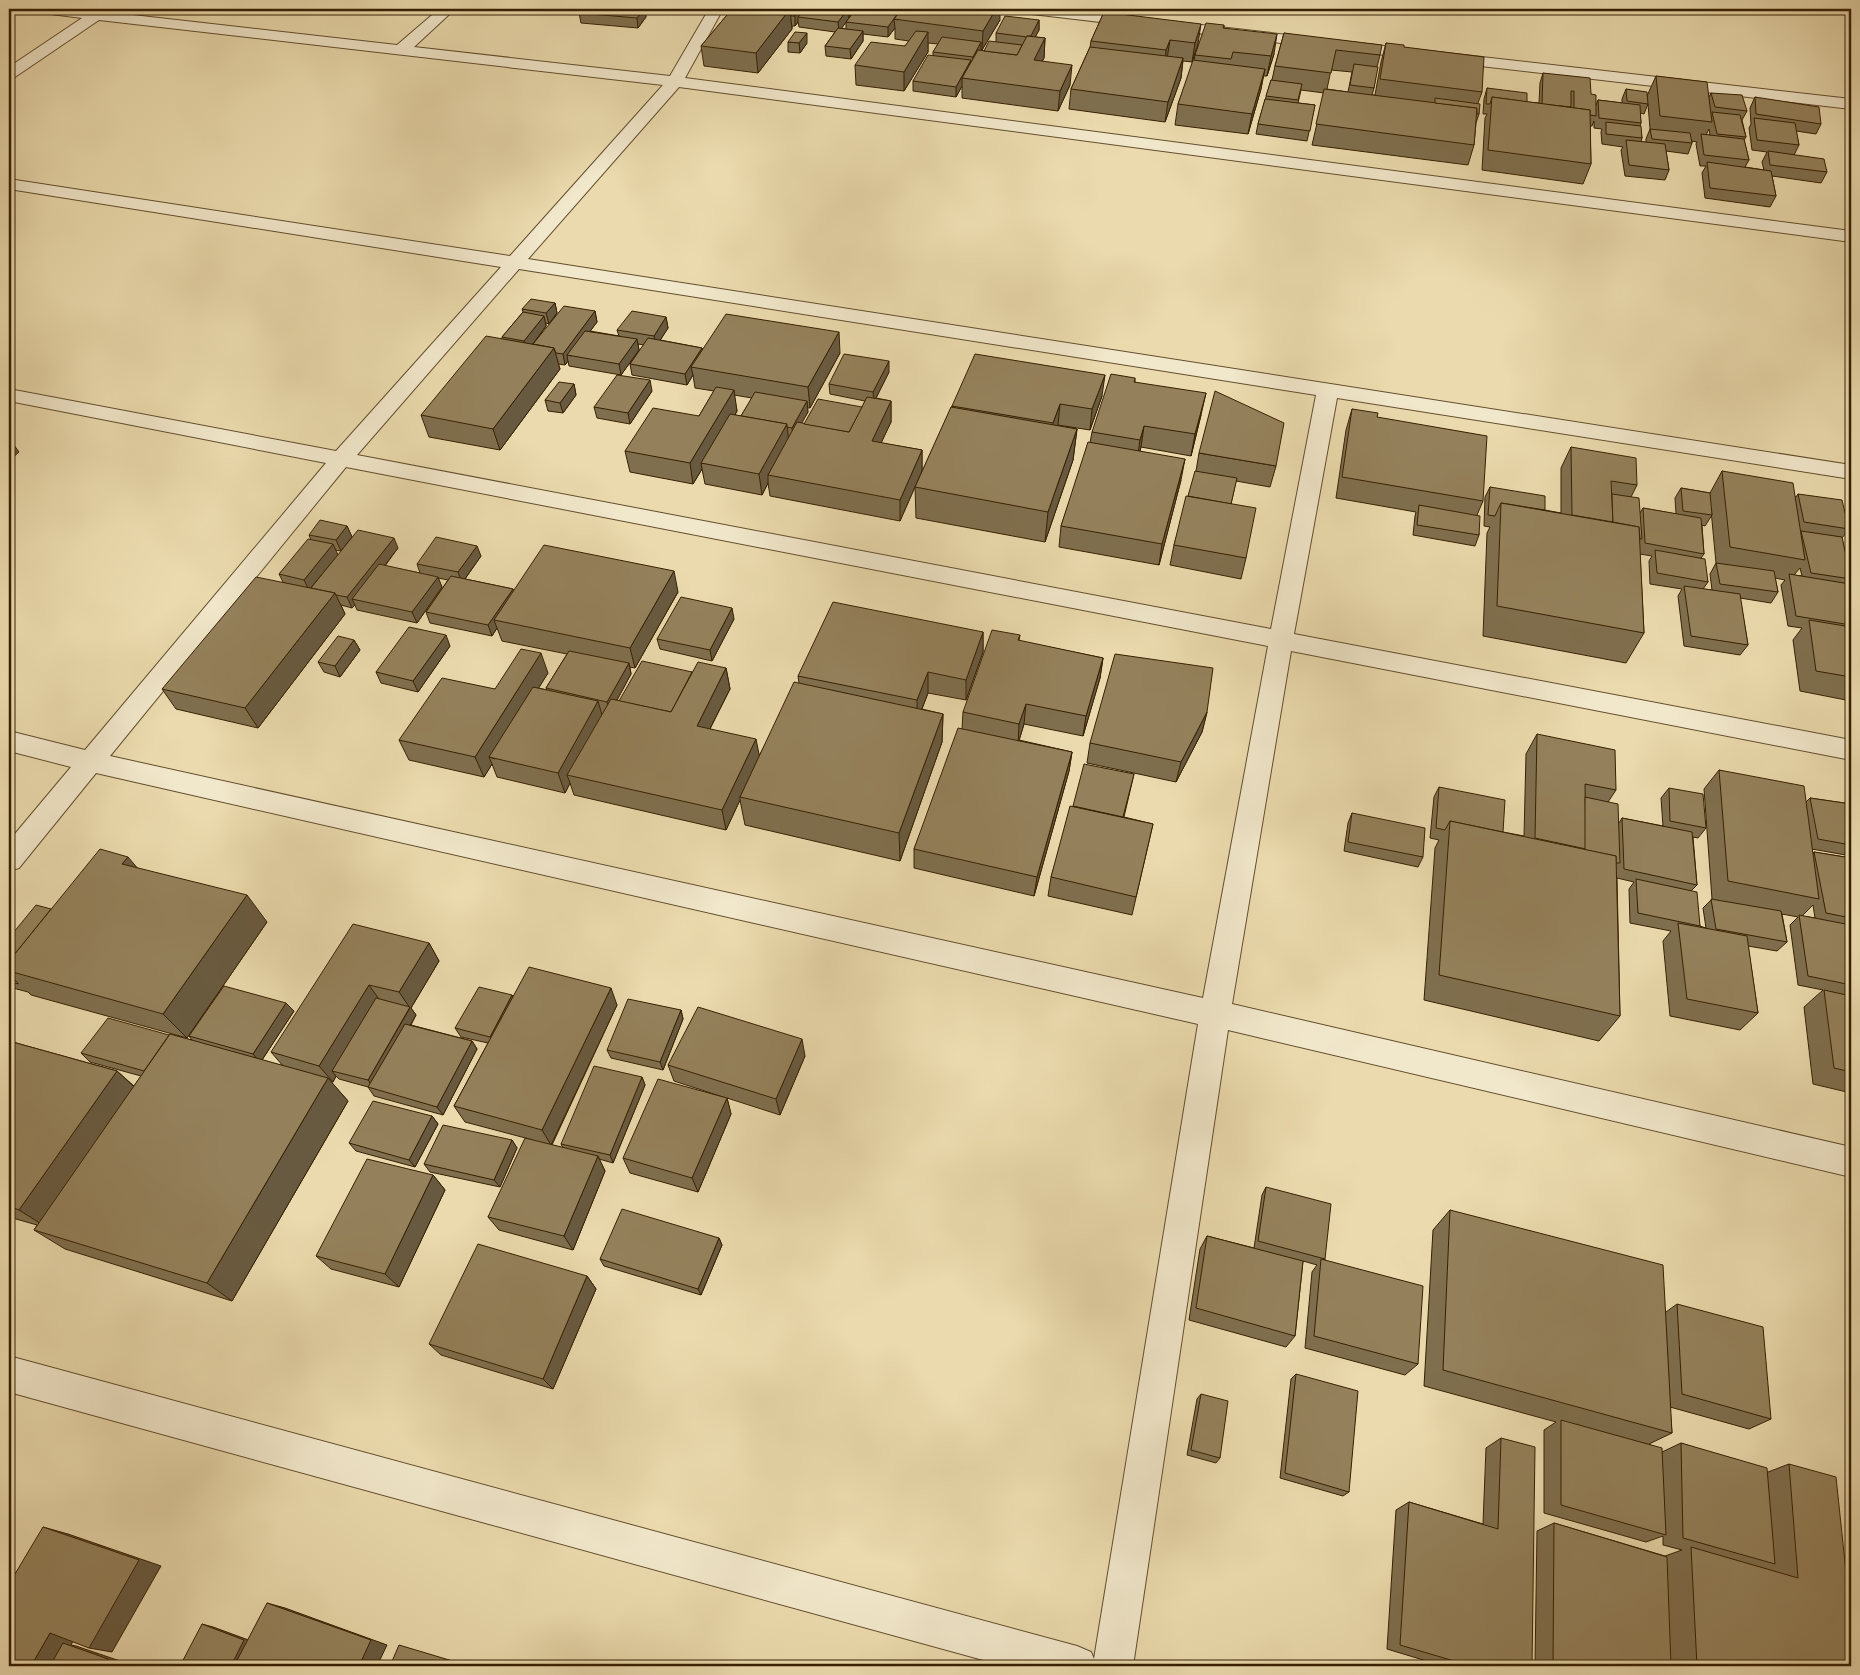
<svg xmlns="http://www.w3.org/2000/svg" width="1860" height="1675" font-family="'Old Standard TT',serif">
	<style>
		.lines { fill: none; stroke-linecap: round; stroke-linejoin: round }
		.minor-casing { stroke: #644e2d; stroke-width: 2 }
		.minor { fill: #f1e7ca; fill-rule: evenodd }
		.wall { fill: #7f6f4e; stroke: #372002; fill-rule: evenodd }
		.shaded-wall { fill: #685a40; stroke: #372002 }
		.building { fill: #94815b; stroke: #372002 }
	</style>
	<rect width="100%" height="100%" fill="#eadaad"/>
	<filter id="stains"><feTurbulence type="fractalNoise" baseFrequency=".004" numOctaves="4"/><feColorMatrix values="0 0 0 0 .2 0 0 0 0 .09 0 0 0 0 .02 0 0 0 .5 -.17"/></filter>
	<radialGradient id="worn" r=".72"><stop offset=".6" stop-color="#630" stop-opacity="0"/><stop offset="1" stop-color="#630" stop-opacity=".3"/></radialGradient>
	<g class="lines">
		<defs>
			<g id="minor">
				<path d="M36 9H80L397 45 439 9H455L414 47 670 76 709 9H723L685 78 1851 231V242L679 87 528 259 1851 465V479L1337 398 1294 634 1851 740V760L1291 651 1232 1004 1851 1147V1177L1228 1030 1133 1666H1005L9 1392V1356L1077 1646 1091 1652 1094 1659 1198 1024 96 773 19 868 9 871V841L71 767 9 751V731L85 750 326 463 9 401V389L336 451 501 267 9 189V179L510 256 663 85 99 20 15 77 9 79V67L82 18 43 13 38 12ZM519 269 1316 395 1271 629 357 455ZM346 467 1268 646 1203 998 110 756Z"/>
				<polygon points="1016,9 1060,9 1851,99 1851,109 1023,13 1018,12"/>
			</g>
		</defs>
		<use href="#minor" class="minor-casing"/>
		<use href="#minor" class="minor"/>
	</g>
	<g class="wall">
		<polygon points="582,9 645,9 646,17 638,28 581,23 579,13"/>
		<path d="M732 9H867L898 14 1000 20 982 50 984 51 996 42V33L1039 20V30L1035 37 1045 38 1044 58 1042 61 1070 85 1058 111 962 98V86L956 97 913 91V81L933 56V52L938 44 928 43V52L904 91 856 85 855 65 905 46 909 41 895 39V28L888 37 863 34V41L851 59 826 56 825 46 835 32 799 27 798 22 795 26H792V29L758 73 704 66 701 46ZM849 15H851L846 22V29L841 28 849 18Z"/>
		<polygon points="1104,12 1198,44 1192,62 1183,61 1181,78 1165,122 1069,109 1071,89 1090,47 1091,41"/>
		<polygon points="1224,25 1224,28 1274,54 1267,76 1263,76 1261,89 1248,134 1175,125 1178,104 1194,61 1195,55"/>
		<path d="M1284 33 1380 55 1377 67 1374 88 1372 95H1375L1381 62 1386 43 1404 47 1482 92 1478 103 1479 114 1476 123 1474 145 1468 165 1312 145 1324 93 1301 90 1298 103 1315 105 1307 141 1256 134 1258 124 1271 80H1272L1275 66ZM1331 70 1352 72 1348 92 1327 89Z"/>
		<polygon points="788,42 807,43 800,53 788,52"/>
		<path d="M1543 73 1591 94 1596 105 1598 100 1622 103V99L1626 89 1647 96 1656 76 1709 97 1711 93 1747 111 1742 120 1746 137 1744 140 1749 160 1745 167 1764 170 1762 162 1767 152 1752 150 1749 128 1751 124 1750 108 1755 97 1821 124 1816 134 1796 131 1799 145 1794 155 1827 172 1821 183 1772 176 1776 196 1770 207 1705 198 1702 173 1706 166H1700L1696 144 1697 142 1692 141V143L1688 154 1666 151 1669 170 1665 180 1625 176 1621 150 1623 147 1602 144 1601 132 1602 129 1594 128V121L1592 126H1590L1591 164 1583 184 1482 170 1485 118 1487 114H1483L1484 99 1487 88 1527 102 1539 103 1540 83ZM1648 104 1650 129 1646 139V142H1641L1642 138 1640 126 1641 123 1640 113 1644 114ZM1709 129 1710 135H1706Z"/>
		<path d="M555 303 557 313 549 324 546 323V326L533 344 595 311 597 322 590 331 619 336 617 330 666 317 668 328 660 340 702 348V350L840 353 810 408H807L808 412 801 423 804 424 862 407 865 401 830 394 829 384 889 372 876 398 891 401V422L881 443 922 450V471L900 521 770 496 768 483 762 495 705 484 702 469 693 484 630 472 625 451 699 416 714 391 695 388 693 375 687 385 632 375 630 364 644 345 638 344 639 350 621 375 569 366 568 361 565 365 558 364 560 369 500 450 429 437 421 415 502 339V337L523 312 522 309ZM734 395 752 398 741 416 735 415 737 411Z"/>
		<polygon points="1135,378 1135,382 1201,415 1191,456 1141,447 1140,451 1181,480 1159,565 1059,547 1061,526 1090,443 1092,432"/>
		<polygon points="574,384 576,395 563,413 548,411 545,400"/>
		<polygon points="652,391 630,424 597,418 594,407"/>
		<polygon points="1102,396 1090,430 1058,425 1058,426 1077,429 1073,460 1045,542 916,518 915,487 952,406"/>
		<polygon points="1352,409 1377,417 1483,501 1477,515 1479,535 1475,546 1413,535 1415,516 1416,512 1336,498 1346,430"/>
		<path d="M1571 447 1637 485 1631 497 1640 513 1643 508 1676 514 1675 498 1681 488 1710 493 1722 471 1796 497 1798 494 1849 529 1842 538 1851 580 1848 584 1851 590V701L1800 691 1793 640 1802 628 1788 626 1781 585 1785 580 1775 578 1778 592 1771 603 1740 598 1748 645 1740 655 1684 646 1678 596 1682 589 1650 584 1649 561 1652 556 1640 554 1644 633 1626 663 1483 636 1487 533 1490 527 1484 526 1485 497 1490 487 1545 510 1561 513V468ZM1711 510 1716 563 1710 574 1712 590 1703 589 1708 582 1701 558 1704 554 1702 525 1705 526 1712 515ZM1800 568 1802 576 1794 575Z"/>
		<polygon points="1199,453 1276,466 1270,487 1236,481 1231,504 1246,558 1241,579 1170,565 1174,545 1196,471"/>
		<polygon points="347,526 352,537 341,551 335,550 338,555 311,588 398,548 385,566 420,573 417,564 481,556 465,579 513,589 513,591 678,592 635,668 630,667 631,674 617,700 619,701 692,672 726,668 730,689 710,729 759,756 799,683 798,676 983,632 983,652 966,700 928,693 922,709 943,714 942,742 900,861 745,825 740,800 726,830 574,795 570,783 565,793 497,777 492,764 484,777 409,760 399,740 495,689 548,673 538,688 547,690 546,688 567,654 502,641 497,628 492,636 430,623 426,612 448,580 438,578 442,587 417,623 357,610 355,605 352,608 341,605 345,614 258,728 176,709 162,689 283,582 279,574 311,540 309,535"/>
		<polygon points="734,619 712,661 660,649 657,639"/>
		<polygon points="1020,635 1019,641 1103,658 1100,678 1083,736 1024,724 1019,740 1072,752 1069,771 1034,896 914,868 914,849 962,729 963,712"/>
		<polygon points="354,640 360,650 340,677 324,672 318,662"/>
		<polygon points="450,646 418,692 381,683 376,672"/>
		<polygon points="1207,712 1202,732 1176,782 1087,763 1090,743"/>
		<path d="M1537 734 1616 790 1608 802 1619 823 1622 818 1663 826 1661 798 1669 788 1706 828 1698 838 1693 837 1697 885 1691 891 1700 926 1706 928 1703 908 1712 899 1704 789 1719 770 1806 802 1810 798 1851 804V856L1812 849 1813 854 1814 852 1851 858V1093L1813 1084 1804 1007 1823 990 1798 985 1790 925 1798 917 1782 914 1787 942 1777 951 1748 946 1758 1013 1740 1030 1670 1016 1663 941 1671 931 1630 923 1629 889 1634 882 1617 878 1620 1016 1599 1041 1424 1000 1435 848 1439 840 1430 838 1434 797 1439 787 1503 832 1524 836 1526 754ZM1813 905 1815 918 1802 916Z"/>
		<polygon points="1134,774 1124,817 1153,824 1132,915 1048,896 1051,877 1073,806"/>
		<polygon points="1352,813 1423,857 1418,867 1344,851 1348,823"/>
		<polygon points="137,868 267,922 187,1038 31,995 28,992 9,987 9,938 51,909"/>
		<polygon points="429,943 439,961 411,1008 416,1015 411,1025 472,1041 477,1049 443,1115 374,1096 368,1087 339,1079 336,1076 333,1082 331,1082 348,1101 232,1301 65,1249 34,1230 37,1225 9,1217 9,1041 117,1071 134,1086 141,1076 90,1062 81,1053 169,1035 192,1040 189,1036 294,1011 262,1060 283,1066 271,1052"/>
		<polygon points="512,995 512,997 617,1005 552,1145 563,1148 561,1144 642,1077 645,1085 613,1163 599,1159 605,1171 573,1250 499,1230 488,1217 533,1140 465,1122 454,1106 488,1043 461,1037 455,1028"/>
		<polygon points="681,1010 683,1019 663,1070 611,1058 607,1050"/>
		<polygon points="805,1056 780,1115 727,1098 731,1114 698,1192 630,1173 623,1158 726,1098 674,1081 668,1065"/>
		<polygon points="432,1116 438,1124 415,1167 356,1151 349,1143"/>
		<polygon points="512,1140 517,1148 500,1187 430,1172 424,1164"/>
		<polygon points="433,1175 445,1190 399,1287 331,1269 316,1256"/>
		<polygon points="1266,1187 1325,1259 1325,1260 1418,1364 1405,1375 1305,1348 1312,1272 1317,1265 1303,1261 1295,1336 1286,1347 1189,1320 1200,1249 1207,1236 1254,1248 1262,1195"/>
		<polygon points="1450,1210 1666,1312 1677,1304 1771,1419 1749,1429 1670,1407 1672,1433 1649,1444 1662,1452 1681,1443 1768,1472 1789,1464 1851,1666 1535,1666 1537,1531 1554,1523 1665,1556 1682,1550 1663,1545 1663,1536 1646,1542 1544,1513 1544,1430 1556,1422 1424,1386 1433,1230"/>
		<polygon points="719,1238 722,1245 701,1295 604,1266 600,1259"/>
		<polygon points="587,1276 596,1289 553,1389 441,1355 429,1344"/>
		<polygon points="1296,1374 1349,1492 1343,1496 1280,1478 1291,1379"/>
		<polygon points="1201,1394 1220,1458 1216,1463 1187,1455 1197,1399"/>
		<polygon points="1501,1438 1532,1666 1443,1666 1387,1649 1396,1510 1409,1502 1483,1524 1486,1448"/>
	</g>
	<g class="shaded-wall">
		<polygon points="644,9 645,9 646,17 638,28 637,18"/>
		<polygon points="790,9 792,29 758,73 756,53"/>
		<polygon points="800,9 809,9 798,17 798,22 795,26 795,16"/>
		<polygon points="848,9 849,18 839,32 838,22"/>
		<polygon points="996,9 1000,9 1000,20 982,50 983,31"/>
		<polygon points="898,13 898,20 894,19 895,28 888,37 888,27"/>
		<polygon points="1039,20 1039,30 1030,47 1030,37"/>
		<polygon points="1201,24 1198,44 1192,62 1195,43"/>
		<polygon points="863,31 863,41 851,59 850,49"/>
		<polygon points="928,32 928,52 904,91 904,72"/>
		<polygon points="807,33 807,43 800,53 799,43"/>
		<polygon points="1277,34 1274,54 1267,76 1271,56"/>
		<polygon points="1045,38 1044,58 1033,80 1034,60"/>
		<polygon points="1170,40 1167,59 1164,70 1166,50"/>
		<polygon points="981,42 981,52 972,67 973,57"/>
		<polygon points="1183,58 1181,78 1165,122 1168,102"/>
		<polygon points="971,60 971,71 962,78 962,86 956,97 956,87"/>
		<polygon points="1072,65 1070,85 1058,111 1060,91"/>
		<polygon points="1265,69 1261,89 1248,134 1252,114"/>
		<polygon points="555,303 557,313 549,324 546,313"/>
		<polygon points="595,311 597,322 572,356 567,355 568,361 565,365 563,354"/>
		<polygon points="544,316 546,326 527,352 524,341"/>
		<polygon points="666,317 668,328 656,347 654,336"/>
		<polygon points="839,332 840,353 810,408 808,387"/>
		<polygon points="637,339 639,350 621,375 619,364"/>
		<polygon points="554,348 560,369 500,450 493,429"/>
		<polygon points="702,348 703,359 691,367 693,375 687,385 685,374"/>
		<polygon points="889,361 889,372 874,402 873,392"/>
		<polygon points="1105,375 1102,396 1090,430 1092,409"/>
		<polygon points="650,380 652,391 630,424 628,413"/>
		<polygon points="574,384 576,395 563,413 560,403"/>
		<polygon points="734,390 737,411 706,463 701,463 702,469 693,484 690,463"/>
		<polygon points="1206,393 1201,415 1191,456 1195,434"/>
		<polygon points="807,401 808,412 793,439 792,428"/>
		<polygon points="891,401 891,422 872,462 872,441"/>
		<polygon points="1060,404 1058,425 1051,444 1053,423"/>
		<polygon points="787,424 789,445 768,475 768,483 762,495 759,474"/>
		<polygon points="1144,426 1141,447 1137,461 1140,440"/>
		<polygon points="1077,429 1073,460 1045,542 1048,512"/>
		<polygon points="11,441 19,452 9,461 9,443"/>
		<polygon points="922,450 922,471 900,521 900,500"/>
		<polygon points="1185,459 1181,480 1159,565 1162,544"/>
		<polygon points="347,526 352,537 341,551 336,540"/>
		<polygon points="394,538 398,548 358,600 352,599 355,605 352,608 347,597"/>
		<polygon points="333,544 338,555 309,590 304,580"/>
		<polygon points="477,546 481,556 462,583 458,572"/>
		<polygon points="674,571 678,592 635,668 630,648"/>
		<polygon points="438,577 442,587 417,623 412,612"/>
		<polygon points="513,589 516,599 494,620 497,628 492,636 488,625"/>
		<polygon points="335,593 345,614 258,728 245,708"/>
		<polygon points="732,608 734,619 712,661 710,650"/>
		<polygon points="983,632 983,652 966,700 966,680"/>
		<polygon points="446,635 450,646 418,692 413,681"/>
		<polygon points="354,640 360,650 340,677 335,666"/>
		<polygon points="541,653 548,673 495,759 489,757 492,764 484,777 475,757"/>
		<polygon points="1103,658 1100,678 1083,736 1086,716"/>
		<polygon points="629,663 631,674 610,713 607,702"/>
		<polygon points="726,668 730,689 701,746 697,726"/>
		<polygon points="928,672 928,693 917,721 917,700"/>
		<polygon points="598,701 604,722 567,775 570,783 565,793 558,773"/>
		<polygon points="1026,704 1024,724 1018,744 1019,724"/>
		<polygon points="1207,712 1202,732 1176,782 1181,762"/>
		<polygon points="943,714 942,742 900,861 899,833"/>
		<polygon points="756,739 760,759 740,797 740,800 726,830 722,810"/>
		<polygon points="1072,752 1069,771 1034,896 1037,877"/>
		<polygon points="128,857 151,884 122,864"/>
		<polygon points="247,895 267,922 187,1038 163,1014"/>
		<polygon points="429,943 439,961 411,1008 416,1015 374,1089 368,1080 410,1008 399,992"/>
		<polygon points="369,985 381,1002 332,1071 336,1076 333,1082 319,1066"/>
		<polygon points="611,988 617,1005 551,1145 542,1130"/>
		<polygon points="512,995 516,1004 495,1045 490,1037"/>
		<polygon points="286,1003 294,1011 260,1063 253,1054"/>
		<polygon points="681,1010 683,1019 663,1070 660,1062"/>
		<polygon points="802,1039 805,1056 780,1115 776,1099"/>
		<polygon points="472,1041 477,1049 443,1115 437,1107"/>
		<polygon points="117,1071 143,1095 51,1230 19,1210"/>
		<polygon points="642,1077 645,1085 613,1163 610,1155"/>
		<polygon points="328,1078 348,1101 232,1301 207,1283"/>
		<polygon points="727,1098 731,1114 698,1192 692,1178"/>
		<polygon points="432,1116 438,1124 415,1167 409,1160"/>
		<polygon points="512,1140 517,1148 500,1187 494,1180"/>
		<polygon points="598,1156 605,1171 573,1250 564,1236"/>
		<polygon points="433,1175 445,1190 399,1287 385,1274"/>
		<polygon points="719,1238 722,1245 701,1295 698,1289"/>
		<polygon points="587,1276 596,1289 553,1389 543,1379"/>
		<polygon points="43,1527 68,1534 161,1566 112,1652 89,1648"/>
		<polygon points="267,1603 285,1608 387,1645 377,1666 359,1666"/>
		<polygon points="202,1624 213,1627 254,1642 242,1666 231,1666"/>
		<polygon points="50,1633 75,1637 71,1645 76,1646 120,1661 117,1666 31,1666"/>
	</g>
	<g class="building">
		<polygon points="582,9 644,9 637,18 579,13"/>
		<polygon points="732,9 790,9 756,53 701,46"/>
		<polygon points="788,9 800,9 795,16 791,16 790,9"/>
		<polygon points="804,9 848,9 838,22 798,17"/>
		<polygon points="856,9 867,9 898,13 888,27 846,22"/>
		<polygon points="902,9 996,9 983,31 894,19"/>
		<polygon points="1104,12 1201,24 1195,43 1170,40 1166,50 1091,41"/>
		<polygon points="1005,16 1039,20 1031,36 1027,36 1027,37 996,33"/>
		<polygon points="1206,23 1224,25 1223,28 1277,34 1271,56 1233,52 1231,59 1195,55"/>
		<polygon points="838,28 863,31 850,49 825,46"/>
		<polygon points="916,31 928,32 904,72 855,65 871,42 905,46"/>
		<polygon points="795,32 807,33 799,43 788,42"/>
		<polygon points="1284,33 1382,45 1380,55 1336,50 1331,73 1275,66"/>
		<polygon points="1027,36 1045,38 1034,60 1072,65 1060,91 962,78 978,50 1017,55"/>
		<polygon points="942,37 981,42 973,57 933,52"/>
		<polygon points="989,41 1022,45 1017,55 984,51"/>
		<polygon points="1386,43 1404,45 1404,47 1484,57 1482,92 1380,79"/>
		<polygon points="1090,47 1183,58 1168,102 1071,89"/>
		<polygon points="928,55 971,60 956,87 913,81"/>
		<polygon points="1193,60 1265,69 1252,114 1178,104"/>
		<polygon points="1354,64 1378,67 1374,88 1350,85"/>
		<polygon points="1543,73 1590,78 1591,94 1596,95 1596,116 1590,115 1590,110 1574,108 1574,91 1571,91 1571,107 1542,104"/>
		<polygon points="1656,76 1707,82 1712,122 1660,116"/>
		<polygon points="1271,80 1302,84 1298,100 1266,96"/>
		<polygon points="1487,88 1527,93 1527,102 1492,97 1490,104 1486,104"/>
		<polygon points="1324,89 1477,108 1474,145 1316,124"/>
		<polygon points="1626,89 1647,92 1648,104 1627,101"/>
		<polygon points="1711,93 1742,95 1747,111 1715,107"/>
		<polygon points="1492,97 1590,110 1591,164 1488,150"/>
		<polygon points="1755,97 1819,107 1821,124 1756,114"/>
		<polygon points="1435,98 1480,104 1479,114 1477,114 1477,108 1435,103"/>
		<polygon points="1265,99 1315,105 1310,131 1258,124"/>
		<polygon points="1598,100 1640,105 1641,123 1599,118"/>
		<polygon points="1712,112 1740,115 1746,137 1717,134"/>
		<polygon points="1754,118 1795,123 1799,145 1757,140"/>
		<polygon points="1606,122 1641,126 1642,138 1606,134"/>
		<polygon points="1650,129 1690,133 1692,143 1652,139"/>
		<polygon points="1701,134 1744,139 1749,160 1704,155"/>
		<polygon points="1626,140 1665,144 1669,170 1629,165"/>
		<polygon points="1768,151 1824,159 1827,172 1770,165"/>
		<polygon points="1707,162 1771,171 1776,196 1710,188"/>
		<polygon points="531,299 555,303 546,313 522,309"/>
		<polygon points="564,306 595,311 563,354 556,353 554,348 533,344"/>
		<polygon points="632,311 666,317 654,336 617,330"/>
		<polygon points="523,312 544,316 524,341 502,337"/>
		<polygon points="726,314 839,332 808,387 691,367"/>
		<polygon points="585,331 637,339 619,364 567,355"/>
		<polygon points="486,336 554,348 493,429 421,415"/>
		<polygon points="648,338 702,348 685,374 630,364"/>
		<polygon points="844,354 889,361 873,392 829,384"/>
		<polygon points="975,354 1105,375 1092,409 1060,404 1053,423 952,406"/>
		<polygon points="1111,374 1135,378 1134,382 1206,393 1195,434 1144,426 1140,440 1092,432"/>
		<polygon points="617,375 650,380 628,413 594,407"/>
		<polygon points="559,382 574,384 560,403 545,400"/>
		<polygon points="716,387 734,390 690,463 625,451 653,408 699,416"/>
		<polygon points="1215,391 1284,423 1276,466 1199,453"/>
		<polygon points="755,392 807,401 792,428 787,427 787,424 741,416"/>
		<polygon points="867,397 891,401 872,441 922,450 900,500 768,475 797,422 849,432"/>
		<polygon points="818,399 862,407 849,432 804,424"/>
		<polygon points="951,407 1077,429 1048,512 915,487"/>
		<polygon points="1352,409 1378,413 1377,417 1487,436 1483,501 1342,477"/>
		<polygon points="730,414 787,424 759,474 701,463"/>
		<polygon points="1088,442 1185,459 1162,544 1061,526"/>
		<polygon points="1571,447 1636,458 1637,485 1611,481 1613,522 1572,515"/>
		<polygon points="1195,471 1237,478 1231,504 1188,496"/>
		<polygon points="1722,471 1793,483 1805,560 1730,547"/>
		<polygon points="1490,487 1545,496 1545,510 1501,503 1495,516 1488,515"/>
		<polygon points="1681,488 1710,493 1712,515 1683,511"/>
		<polygon points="1612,494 1639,498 1642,539 1640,539 1639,527 1613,522"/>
		<polygon points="1798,494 1842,500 1849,529 1804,522"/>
		<polygon points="1186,496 1256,508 1246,558 1174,545"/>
		<polygon points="1501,503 1639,527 1644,633 1497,606"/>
		<polygon points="1419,505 1480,516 1479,535 1417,525"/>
		<polygon points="1643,508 1701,518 1704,554 1645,543"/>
		<polygon points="320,520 347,526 336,540 309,535"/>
		<polygon points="358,530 394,538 347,597 336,595 335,593 311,588"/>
		<polygon points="1801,531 1842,537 1851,579 1811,573"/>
		<polygon points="436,537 477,546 458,572 417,564"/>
		<polygon points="308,539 333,544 304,580 279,574"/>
		<polygon points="544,545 674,571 630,648 494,620"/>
		<polygon points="1655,550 1705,559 1708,582 1657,573"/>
		<polygon points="1716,563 1774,571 1778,592 1720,584"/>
		<polygon points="379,564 438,577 412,612 352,599"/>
		<polygon points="1789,574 1850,584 1851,590 1851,625 1796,616"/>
		<polygon points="451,576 513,589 488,625 426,612"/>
		<polygon points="256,577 335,593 245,708 162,689"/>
		<polygon points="1684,586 1740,594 1748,645 1691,636"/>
		<polygon points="681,597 732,608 710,650 657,639"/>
		<polygon points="833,602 983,632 966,680 928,672 917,700 798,676"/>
		<polygon points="1809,620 1851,627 1851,677 1816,671"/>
		<polygon points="409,627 446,635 413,681 376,672"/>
		<polygon points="992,630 1020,635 1018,640 1103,658 1086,716 1026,704 1019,724 963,712"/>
		<polygon points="338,636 354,640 335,666 318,662"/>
		<polygon points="521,649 541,653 475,757 399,740 442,678 495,689"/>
		<polygon points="569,651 629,663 607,702 546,688"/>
		<polygon points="1115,654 1213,668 1207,712 1181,762 1090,743"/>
		<polygon points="642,661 692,672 671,712 619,701"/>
		<polygon points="698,662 726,668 697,726 756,739 722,810 567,775 611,699 671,712"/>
		<polygon points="794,682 943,714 899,833 740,797"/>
		<polygon points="533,687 598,701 558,773 489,757"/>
		<polygon points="958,728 1072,752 1037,877 914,849"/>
		<polygon points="1537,734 1615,750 1616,790 1585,784 1586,849 1535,838"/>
		<polygon points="1084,764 1134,774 1123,817 1073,806"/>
		<polygon points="1719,770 1804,786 1819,899 1728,881"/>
		<polygon points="1439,787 1505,800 1503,832 1450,821 1445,830 1436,828"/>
		<polygon points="1669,788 1703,794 1706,828 1670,821"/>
		<polygon points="1585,797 1618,804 1620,863 1616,863 1616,856 1585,850"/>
		<polygon points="1810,798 1851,804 1851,845 1818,839"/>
		<polygon points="1070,806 1153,824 1136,897 1051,877"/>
		<polygon points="1352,813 1425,828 1423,857 1348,842"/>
		<polygon points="1622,818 1692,832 1697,885 1624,869"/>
		<polygon points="1450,821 1616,856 1620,1016 1439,975"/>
		<polygon points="100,849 128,857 122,864 247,895 163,1014 9,971 9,961"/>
		<polygon points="1814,852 1851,858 1851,918 1826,913"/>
		<polygon points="1636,879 1697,892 1700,926 1638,913"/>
		<polygon points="1711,899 1781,911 1787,942 1716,929"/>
		<polygon points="36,905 51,909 9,961 9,938"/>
		<polygon points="1799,915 1851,925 1851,985 1808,976"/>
		<polygon points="1678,923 1747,936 1758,1013 1687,999"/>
		<polygon points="353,924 429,943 399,992 369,985 319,1066 271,1052"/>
		<polygon points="529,967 611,988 542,1130 454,1106"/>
		<polygon points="9,975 18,983 18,984 9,981"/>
		<polygon points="224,986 286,1003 253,1054 189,1036"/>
		<polygon points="479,987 512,995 490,1037 455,1028"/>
		<polygon points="1824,990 1851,996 1851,1072 1834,1068"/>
		<polygon points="376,998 410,1007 368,1080 332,1071"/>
		<polygon points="628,999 681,1010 660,1062 607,1050"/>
		<polygon points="698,1007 802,1039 776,1099 668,1065"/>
		<polygon points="108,1018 169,1035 144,1071 81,1053"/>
		<polygon points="405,1024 472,1041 437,1107 368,1087"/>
		<polygon points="170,1034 328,1078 207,1283 34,1230"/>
		<polygon points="9,1041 117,1071 19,1210 9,1206"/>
		<polygon points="594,1066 642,1077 610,1155 561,1144"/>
		<polygon points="658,1079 727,1098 692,1178 623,1158"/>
		<polygon points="373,1101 432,1116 409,1160 349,1143"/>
		<polygon points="443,1125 512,1140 494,1180 424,1164"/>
		<polygon points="525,1138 598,1156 564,1236 488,1217"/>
		<polygon points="367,1159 433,1175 385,1274 316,1256"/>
		<polygon points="1266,1187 1331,1204 1325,1259 1258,1241"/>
		<polygon points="622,1209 719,1238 698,1289 600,1259"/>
		<polygon points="1450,1210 1663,1265 1672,1433 1443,1370"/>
		<polygon points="1207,1236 1303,1261 1295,1336 1196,1308"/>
		<polygon points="478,1244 587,1276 543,1379 429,1344"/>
		<polygon points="1321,1259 1423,1286 1418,1364 1314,1336"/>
		<polygon points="1677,1304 1763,1327 1771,1419 1682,1394"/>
		<polygon points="1296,1374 1358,1391 1349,1492 1285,1473"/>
		<polygon points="1201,1394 1228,1401 1220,1458 1191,1450"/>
		<polygon points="1561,1420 1662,1448 1666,1535 1561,1505"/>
		<polygon points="1501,1438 1535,1447 1532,1666 1471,1666 1400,1645 1409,1502 1498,1529"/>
		<polygon points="1681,1443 1767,1468 1775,1564 1683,1538"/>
		<polygon points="1789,1464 1836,1477 1850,1610 1851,1610 1851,1666 1697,1666 1691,1547 1798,1578"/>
		<polygon points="1554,1523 1667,1557 1671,1666 1553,1666"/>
		<polygon points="43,1527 139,1560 89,1648 50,1633 31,1666 9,1666 9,1584"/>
		<polygon points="267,1603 371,1640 359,1666 234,1666"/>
		<polygon points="202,1624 244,1640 231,1666 180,1666"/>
		<polygon points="63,1643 108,1659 104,1666 50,1666"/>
		<polygon points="399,1645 466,1665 466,1666 390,1666"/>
	</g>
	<rect width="1860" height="1675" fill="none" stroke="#eadaad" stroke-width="30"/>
	<rect x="10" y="10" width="1840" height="1655" fill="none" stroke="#372002" stroke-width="2.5"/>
	<rect x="15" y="15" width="1830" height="1645" fill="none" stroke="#372002"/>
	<rect width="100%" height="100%" filter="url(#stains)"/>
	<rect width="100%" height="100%" fill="url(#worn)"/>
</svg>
